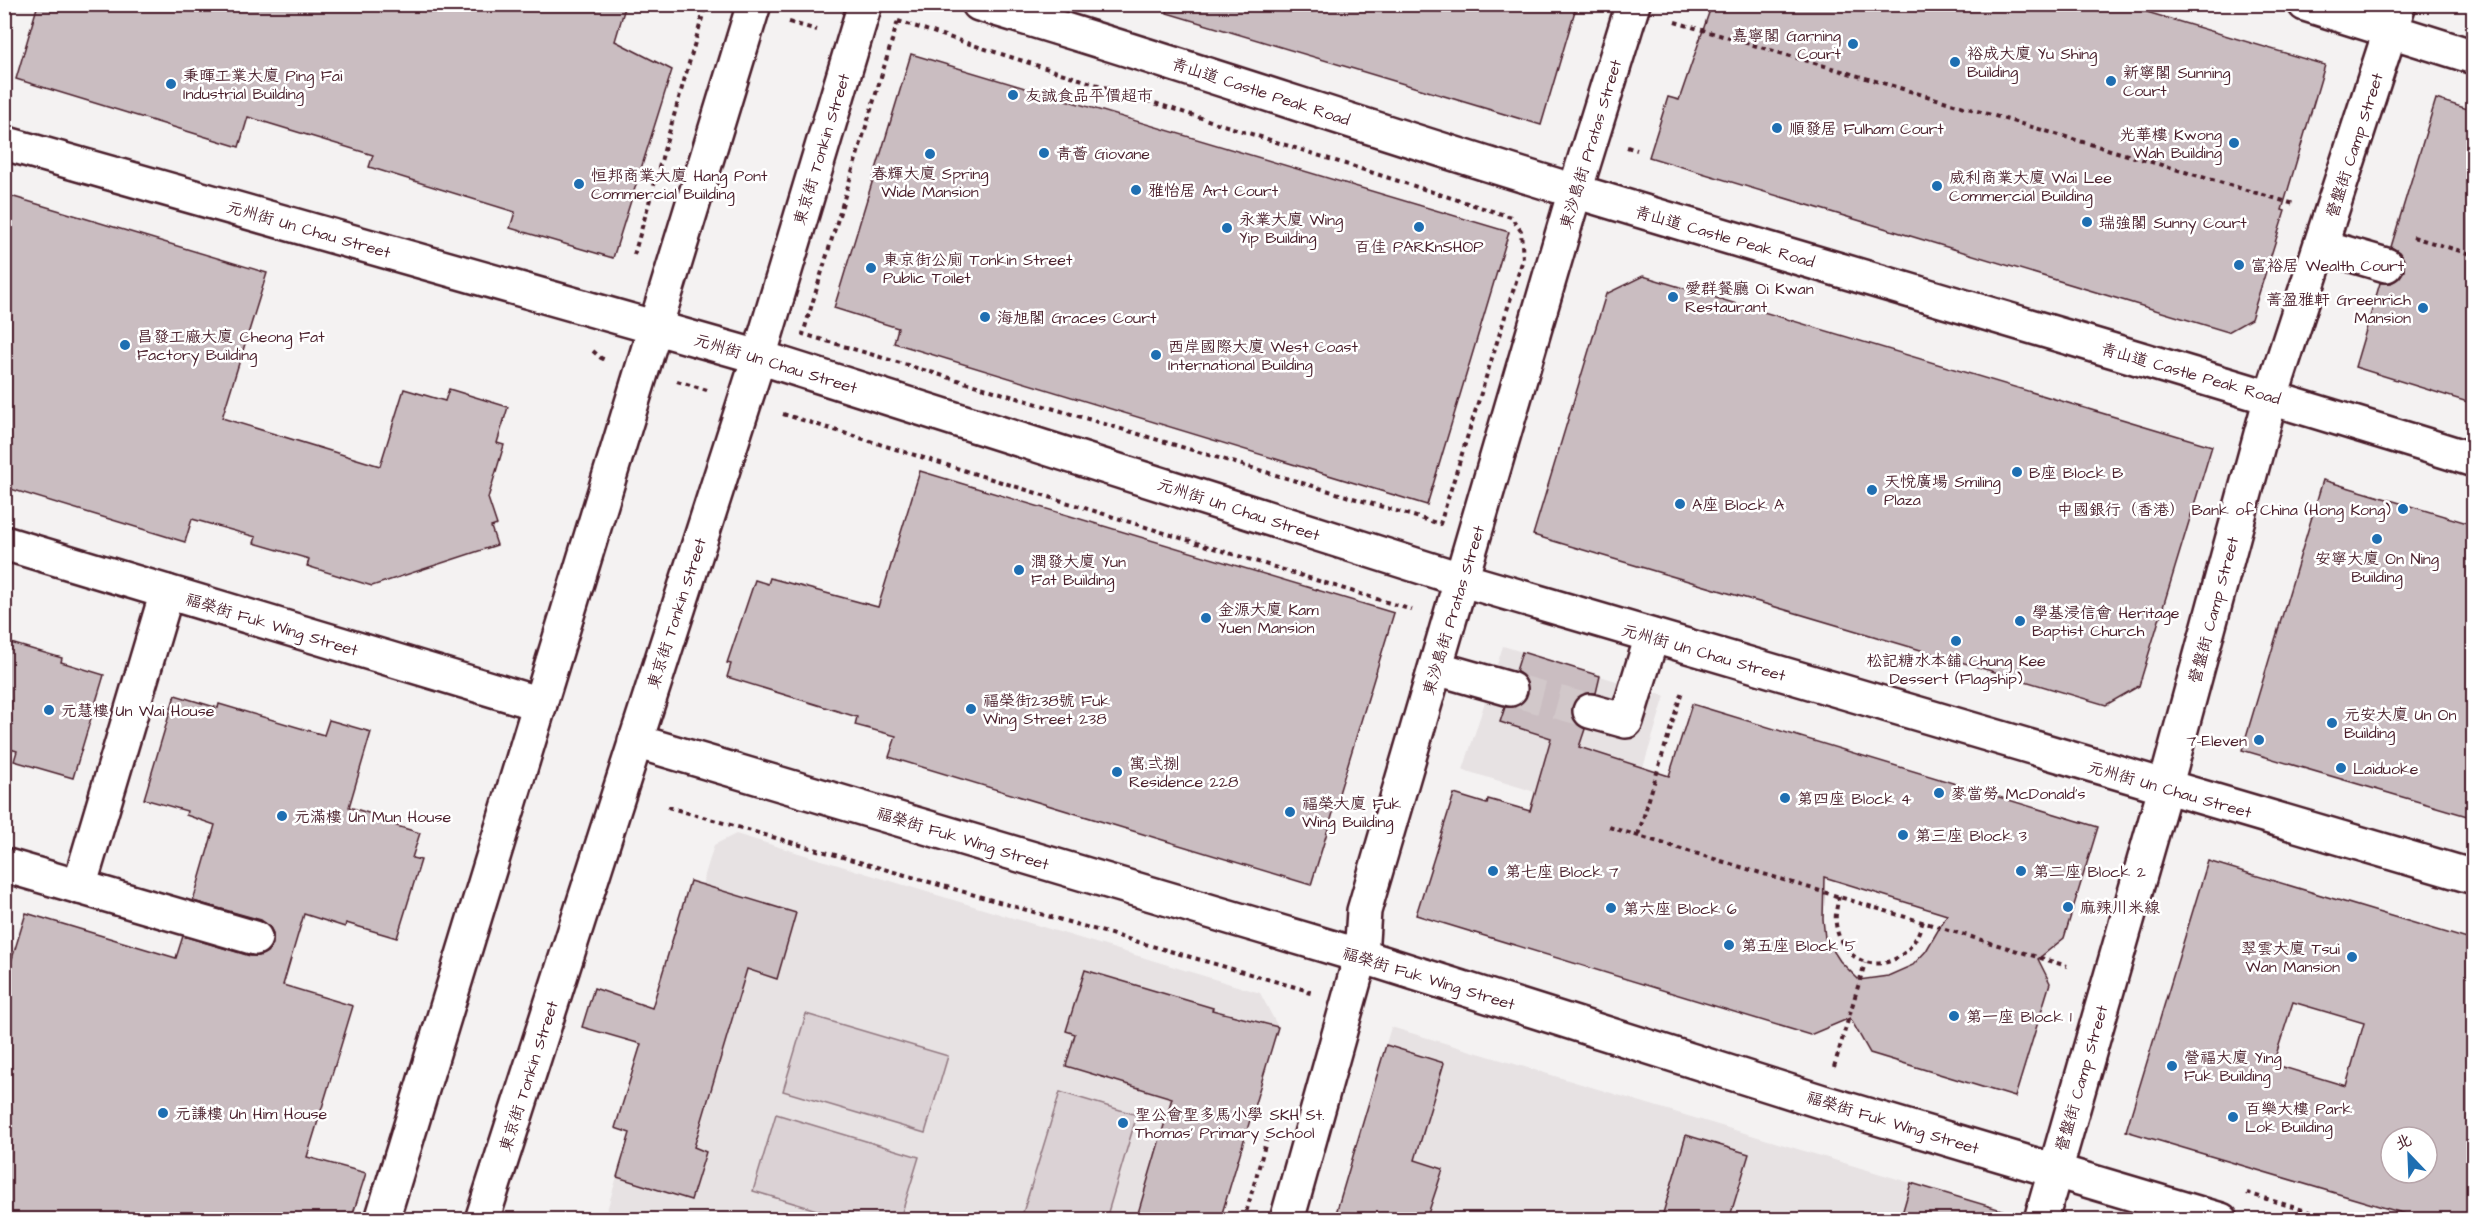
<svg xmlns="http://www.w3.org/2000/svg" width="2478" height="1224" font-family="'Architects Daughter','LXGW WenKai TC',sans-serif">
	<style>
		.built { fill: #e7e2e3 }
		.green { fill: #dbd2d5; stroke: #927880; stroke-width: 1.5 }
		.building { fill: #cabdc1; stroke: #4a1f2b; stroke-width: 1.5; fill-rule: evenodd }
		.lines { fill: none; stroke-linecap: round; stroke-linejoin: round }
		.minor-tunnel { stroke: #d2c8ca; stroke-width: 33; stroke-dasharray: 33 16; stroke-linecap: butt }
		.minor-casing { stroke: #4a1f2b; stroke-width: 38 }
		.major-casing { stroke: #4a1f2b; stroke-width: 38 }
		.path { stroke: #4a1f2b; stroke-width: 4; stroke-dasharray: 4.5 4.5; stroke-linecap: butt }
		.minor { stroke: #fff; stroke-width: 33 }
		.major { stroke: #fff; stroke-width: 33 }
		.poi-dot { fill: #1f6fb2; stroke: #fff; stroke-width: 2 }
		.labels { text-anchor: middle; stroke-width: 5; stroke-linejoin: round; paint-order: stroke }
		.poi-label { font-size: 16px; fill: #4a1f2b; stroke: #fff; text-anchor: start }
		.street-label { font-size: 16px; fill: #4a1f2b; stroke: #fff }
	</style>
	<rect width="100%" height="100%" fill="#f4f2f2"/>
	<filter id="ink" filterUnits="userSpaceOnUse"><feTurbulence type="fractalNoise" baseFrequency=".0167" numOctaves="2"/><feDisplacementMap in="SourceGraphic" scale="12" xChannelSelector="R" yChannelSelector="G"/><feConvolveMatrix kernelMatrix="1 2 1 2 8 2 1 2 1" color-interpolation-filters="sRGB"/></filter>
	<g filter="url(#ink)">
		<g class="built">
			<polygon points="1503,646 1665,696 1627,820 1463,770"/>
			<polygon points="736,834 1260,993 1278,1027 1220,1219 604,1220 630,1133 615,1128 690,881 698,883 697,887 701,888 714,845"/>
			<polygon points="1391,1027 1984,1205 1980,1220 1334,1220"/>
		</g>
		<g class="green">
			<polygon points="806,1014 948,1056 925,1133 783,1091"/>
			<polygon points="1060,1092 1137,1115 1106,1219 1021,1219"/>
			<polygon points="776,1114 919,1157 900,1219 847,1219 753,1191"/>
		</g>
		<g class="building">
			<polygon points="38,4 626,4 615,41 672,70 613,258 510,228 515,212 369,167 373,155 248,117 239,147 16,79"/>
			<polygon points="1169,4 1577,4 1541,125 1167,13"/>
			<polygon points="1712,4 2120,4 2325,65 2282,210 2285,211 2251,319 2228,332 1649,157 1668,97 1679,100"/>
			<polygon points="911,54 1509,232 1427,505 894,343 898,328 834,308"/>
			<polygon points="2436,99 2474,111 2474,404 2355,367 2380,283 2391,283 2399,278 2404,271 2404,260 2399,252 2391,247"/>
			<polygon points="4,194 267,273 222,418 380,466 404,389 445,401 449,389 508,407 497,443 504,445 488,498 497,525 491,527 497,545 372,586 307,566 309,559 254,543 256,537 192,519 185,542 4,487"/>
			<polygon points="1643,276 2212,446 2139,686 2106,705 1533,535 1606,294"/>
			<polygon points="920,471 1394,613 1311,885 889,757 896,736 855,725 857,717 727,677 731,664 727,663 755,580 768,584 770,578 878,607"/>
			<polygon points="2323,480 2474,525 2474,818 2242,750"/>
			<polygon points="4,641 62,658 61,662 104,675 73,778 14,761 17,751 4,747"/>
			<path d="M1522 652 1600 676 1596 693H1585L1576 698 1572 705V716L1577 724 1585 729 1579 747 1669 776 1692 704 2098 827 2064 938 2038 959 2050 983 2015 1097 1870 1053 1850 1018 1810 1035 1416 915 1454 794 1487 804 1488 799 1530 811 1551 738 1500 722 1505 707H1515L1523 703 1528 695V684L1523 676 1516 671ZM1824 877 1863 889 1947 915 1926 951 1913 965 1888 976 1859 980 1840 961 1825 938 1823 919Z"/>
			<polygon points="175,695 218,708 219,704 324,735 329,720 371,732 349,807 378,816 377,820 420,833 412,858 421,860 397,938 346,923 345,927 304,914 283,985 353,1006 307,1157 366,1173 351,1220 4,1220 4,985 26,913 176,958 183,936 250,956 259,956 267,952 273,944 273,933 269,926 261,920 193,901 215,825 186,815 187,811 144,799"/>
			<path d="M2208 861 2474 941V1220H2426L2126 1131ZM2293 1002 2364 1023 2346 1086 2273 1064ZM2391 1137H2427V1173H2391Z"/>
			<polygon points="690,881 796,913 777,979 747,969 694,1147 706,1152 691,1200 617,1177 630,1133 615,1128 641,1044 582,1027 594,988 652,1008"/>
			<polygon points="1085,970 1213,1008 1212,1010 1278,1027 1220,1220 1136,1220 1172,1098 1066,1066 1075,1034 1066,1031"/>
			<polygon points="1386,1045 1444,1063 1415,1160 1443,1169 1426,1220 1334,1220"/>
			<polygon points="1686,1135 1749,1154 1729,1220 1661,1220"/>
			<polygon points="1911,1183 2005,1211 2004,1220 1920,1220 1902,1214"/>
		</g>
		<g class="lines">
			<polyline class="minor-tunnel" points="1510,689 1590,711"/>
			<defs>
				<g id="minor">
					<polyline points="2305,4 2474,57"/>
					<polyline points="2321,246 2386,265"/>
					<polyline points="4,543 540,704"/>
					<polyline points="1436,668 1510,689"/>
					<polyline points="1590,711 1626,721 1652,636"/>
					<polyline points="635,741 1361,956 1823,1102 2221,1220"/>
					<polyline points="4,865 255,938"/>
					<polyline points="79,887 167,592"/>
					<polyline points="1287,1220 1361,956 1364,911 1575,191 1633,4"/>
					<polyline points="2041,1220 2165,788 2271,397 2399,4"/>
				</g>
				<g id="major">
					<path d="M979 4C1180 63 1378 132 1578 192 1876 282 2176 367 2474 460"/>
					<polyline points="4,143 759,357 1463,580 2474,877"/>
					<polyline points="382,1220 754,4"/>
					<polyline points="482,1220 759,357 865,4"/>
				</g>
			</defs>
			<use href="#minor" class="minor-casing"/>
			<use href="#major" class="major-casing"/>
			<g class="path">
				<polygon points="898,21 1511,217 1521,231 1523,259 1440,524 803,334"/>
				<polyline points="789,22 817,30"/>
				<polyline points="1675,22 2294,204"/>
				<polyline points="4,33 13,4"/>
				<polyline points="1627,147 1637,150"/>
				<polyline points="2413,237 2474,255"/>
				<polyline points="634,255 706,4"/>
				<polyline points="593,351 601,358 606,360"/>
				<polyline points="677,381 707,390"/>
				<polyline points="783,414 1412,610"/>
				<polyline points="668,807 1309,991 1308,995"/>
				<polyline points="1609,827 2067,966"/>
				<polyline points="1638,835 1682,691"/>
				<path d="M1839 896C1837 905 1835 915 1836 924 1840 959 1876 976 1904 953 1914 945 1919 933 1923 921"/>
				<polyline points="1834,1067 1865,963"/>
				<polyline points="2247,1193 2336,1220"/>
				<polyline points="1244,1220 1267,1138"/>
			</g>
			<use href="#minor" class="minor"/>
			<use href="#major" class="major"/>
		</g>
	</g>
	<g class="poi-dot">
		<circle cx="1853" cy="44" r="6"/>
		<circle cx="1955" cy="62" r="6"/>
		<circle cx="2111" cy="81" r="6"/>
		<circle cx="171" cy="84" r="6"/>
		<circle cx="1013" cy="95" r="6"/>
		<circle cx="1777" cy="128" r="6"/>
		<circle cx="2234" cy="143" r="6"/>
		<circle cx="1044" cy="153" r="6"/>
		<circle cx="930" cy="154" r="6"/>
		<circle cx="579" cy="184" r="6"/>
		<circle cx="1937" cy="186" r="6"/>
		<circle cx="1136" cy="190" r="6"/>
		<circle cx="2087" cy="222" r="6"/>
		<circle cx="1419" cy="227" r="6"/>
		<circle cx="1227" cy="228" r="6"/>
		<circle cx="2239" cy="265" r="6"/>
		<circle cx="871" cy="268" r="6"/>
		<circle cx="1673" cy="297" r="6"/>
		<circle cx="2423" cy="308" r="6"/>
		<circle cx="985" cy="317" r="6"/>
		<circle cx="125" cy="345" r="6"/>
		<circle cx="1156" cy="355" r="6"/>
		<circle cx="2017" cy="472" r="6"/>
		<circle cx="1872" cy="490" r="6"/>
		<circle cx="1680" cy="504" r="6"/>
		<circle cx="2403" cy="509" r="6"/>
		<circle cx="2377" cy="539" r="6"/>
		<circle cx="1019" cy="570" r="6"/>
		<circle cx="1206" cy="618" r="6"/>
		<circle cx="2020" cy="621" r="6"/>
		<circle cx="1956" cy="641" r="6"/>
		<circle cx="971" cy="709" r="6"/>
		<circle cx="49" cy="710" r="6"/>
		<circle cx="2332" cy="723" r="6"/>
		<circle cx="2259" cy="740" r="6"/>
		<circle cx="2341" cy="768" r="6"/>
		<circle cx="1117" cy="772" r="6"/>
		<circle cx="1939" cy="793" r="6"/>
		<circle cx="1785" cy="798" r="6"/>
		<circle cx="1290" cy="812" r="6"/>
		<circle cx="282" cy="816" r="6"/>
		<circle cx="1903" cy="835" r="6"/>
		<circle cx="1493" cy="871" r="6"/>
		<circle cx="2021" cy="871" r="6"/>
		<circle cx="2068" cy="907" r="6"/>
		<circle cx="1611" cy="908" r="6"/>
		<circle cx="1729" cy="945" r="6"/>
		<circle cx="2352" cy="957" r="6"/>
		<circle cx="1954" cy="1016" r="6"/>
		<circle cx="2172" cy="1066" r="6"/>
		<circle cx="163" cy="1113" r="6"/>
		<circle cx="2233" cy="1117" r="6"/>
		<circle cx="1123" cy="1123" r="6"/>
	</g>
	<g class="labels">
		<g class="poi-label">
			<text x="1841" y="41" text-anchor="end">嘉寧閣 Garning<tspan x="1841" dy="18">Court</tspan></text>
			<text x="1967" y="59">裕成大廈 Yu Shing<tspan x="1967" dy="18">Building</tspan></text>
			<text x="2123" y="78">新寧閣 Sunning<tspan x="2123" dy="18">Court</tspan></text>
			<text x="183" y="81">秉暉工業大廈 Ping Fai<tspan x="183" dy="18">Industrial Building</tspan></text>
			<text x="1025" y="101">友誠食品平價超市</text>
			<text x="1789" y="134">順發居 Fulham Court</text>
			<text x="2222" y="140" text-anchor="end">光華樓 Kwong<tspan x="2222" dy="18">Wah Building</tspan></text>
			<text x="1056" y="159">青薈 Giovane</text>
			<text x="930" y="179" text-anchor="middle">春輝大廈 Spring<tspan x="930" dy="18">Wide Mansion</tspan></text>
			<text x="591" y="181">恒邦商業大廈 Hang Pont<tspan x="591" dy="18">Commercial Building</tspan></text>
			<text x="1949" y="183">威利商業大廈 Wai Lee<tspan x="1949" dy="18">Commercial Building</tspan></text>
			<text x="1148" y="196">雅怡居 Art Court</text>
			<text x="1239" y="225">永業大廈 Wing<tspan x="1239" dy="18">Yip Building</tspan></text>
			<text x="2099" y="228">瑞強閣 Sunny Court</text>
			<text x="1419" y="252" text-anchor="middle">百佳 PARKnSHOP</text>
			<text x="883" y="265">東京街公廁 Tonkin Street<tspan x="883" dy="18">Public Toilet</tspan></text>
			<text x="2251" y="271">富裕居 Wealth Court</text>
			<text x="1685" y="294">愛群餐廳 Oi Kwan<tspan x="1685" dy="18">Restaurant</tspan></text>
			<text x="2411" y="305" text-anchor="end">菁盈雅軒 Greenrich<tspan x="2411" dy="18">Mansion</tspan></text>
			<text x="997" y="323">海旭閣 Graces Court</text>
			<text x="137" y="342">昌發工廠大廈 Cheong Fat<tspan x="137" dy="18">Factory Building</tspan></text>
			<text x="1168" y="352">西岸國際大廈 West Coast<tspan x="1168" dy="18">International Building</tspan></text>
			<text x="2029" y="478">B座 Block B</text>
			<text x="1884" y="487">天悅廣場 Smiling<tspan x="1884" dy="18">Plaza</tspan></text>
			<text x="1692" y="510">A座 Block A</text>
			<text x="2391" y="515" text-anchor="end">中國銀行（香港） Bank of China (Hong Kong)</text>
			<text x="2377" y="564" text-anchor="middle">安寧大廈 On Ning<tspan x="2377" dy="18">Building</tspan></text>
			<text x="1031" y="567">潤發大廈 Yun<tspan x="1031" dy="18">Fat Building</tspan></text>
			<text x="1218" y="615">金源大廈 Kam<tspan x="1218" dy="18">Yuen Mansion</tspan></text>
			<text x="2032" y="618">學基浸信會 Heritage<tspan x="2032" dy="18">Baptist Church</tspan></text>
			<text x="1956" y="666" text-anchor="middle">松記糖水本舖 Chung Kee<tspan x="1956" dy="18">Dessert (Flagship)</tspan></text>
			<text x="983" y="706">福榮街238號 Fuk<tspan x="983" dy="18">Wing Street 238</tspan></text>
			<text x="61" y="716">元慧樓 Un Wai House</text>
			<text x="2344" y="720">元安大廈 Un On<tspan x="2344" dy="18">Building</tspan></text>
			<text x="2247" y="746" text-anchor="end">7-Eleven</text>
			<text x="1129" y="769">寓.弍捌<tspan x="1129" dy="18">Residence 228</tspan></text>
			<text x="2353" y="774">Laiduoke</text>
			<text x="1951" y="799">麥當勞 McDonald's</text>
			<text x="1797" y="804">第四座 Block 4</text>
			<text x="1302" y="809">福榮大廈 Fuk<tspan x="1302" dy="18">Wing Building</tspan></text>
			<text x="294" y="822">元滿樓 Un Mun House</text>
			<text x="1915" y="841">第三座 Block 3</text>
			<text x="1505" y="877">第七座 Block 7</text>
			<text x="2033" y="877">第二座 Block 2</text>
			<text x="2080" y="913">麻辣川米線</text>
			<text x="1623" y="914">第六座 Block 6</text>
			<text x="1741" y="951">第五座 Block 5</text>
			<text x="2340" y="954" text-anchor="end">翠雲大廈 Tsui<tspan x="2340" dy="18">Wan Mansion</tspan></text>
			<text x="1966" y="1022">第一座 Block 1</text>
			<text x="2184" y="1063">營福大廈 Ying<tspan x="2184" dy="18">Fuk Building</tspan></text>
			<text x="2245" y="1114">百樂大樓 Park<tspan x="2245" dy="18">Lok Building</tspan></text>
			<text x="175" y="1119">元謙樓 Un Him House</text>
			<text x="1135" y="1120">聖公會聖多馬小學 SKH St.<tspan x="1135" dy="18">Thomas' Primary School</tspan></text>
		</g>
		<g class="street-label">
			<text transform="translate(1261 91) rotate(18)" y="6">青山道 Castle Peak Road</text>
			<text transform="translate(1590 144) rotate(-73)" y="6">東沙島街 Pratas Street</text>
			<text transform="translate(2354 145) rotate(-72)" y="6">營盤街 Camp Street</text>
			<text transform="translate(821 149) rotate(-73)" y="6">東京街 Tonkin Street</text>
			<text transform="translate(309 229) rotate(16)" y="6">元州街 Un Chau Street</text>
			<text transform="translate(1725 236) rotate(16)" y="6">青山道 Castle Peak Road</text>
			<text transform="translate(776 363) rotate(17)" y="6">元州街 Un Chau Street</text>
			<text transform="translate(2191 373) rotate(16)" y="6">青山道 Castle Peak Road</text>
			<text transform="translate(1239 509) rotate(18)" y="6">元州街 Un Chau Street</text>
			<text transform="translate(1453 610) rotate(-73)" y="6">東沙島街 Pratas Street</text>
			<text transform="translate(2213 610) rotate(-75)" y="6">營盤街 Camp Street</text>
			<text transform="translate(676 613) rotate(-72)" y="6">東京街 Tonkin Street</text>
			<text transform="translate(272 624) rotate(17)" y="6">福榮街 Fuk Wing Street</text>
			<text transform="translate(1704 652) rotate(16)" y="6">元州街 Un Chau Street</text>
			<text transform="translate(2170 789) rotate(16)" y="6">元州街 Un Chau Street</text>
			<text transform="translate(963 838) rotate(17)" y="6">福榮街 Fuk Wing Street</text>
			<text transform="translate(1429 978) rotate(17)" y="6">福榮街 Fuk Wing Street</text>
			<text transform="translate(528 1076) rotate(-72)" y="6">東京街 Tonkin Street</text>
			<text transform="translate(2081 1078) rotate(-74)" y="6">營盤街 Camp Street</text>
			<text transform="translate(1893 1122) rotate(17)" y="6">福榮街 Fuk Wing Street</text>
		</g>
	</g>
	<rect width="2478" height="1224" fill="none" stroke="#fff" stroke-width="24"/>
	<rect x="12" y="12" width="2454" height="1200" fill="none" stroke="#4a1f2b" stroke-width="2" filter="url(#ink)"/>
	<g transform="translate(2409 1155) rotate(337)"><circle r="28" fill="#ffffff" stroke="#b7a5aa" stroke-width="1.5"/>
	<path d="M0-4.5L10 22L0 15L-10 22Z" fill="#1f6fb2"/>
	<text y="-9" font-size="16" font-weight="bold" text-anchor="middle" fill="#4a1f2b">北</text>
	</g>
</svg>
